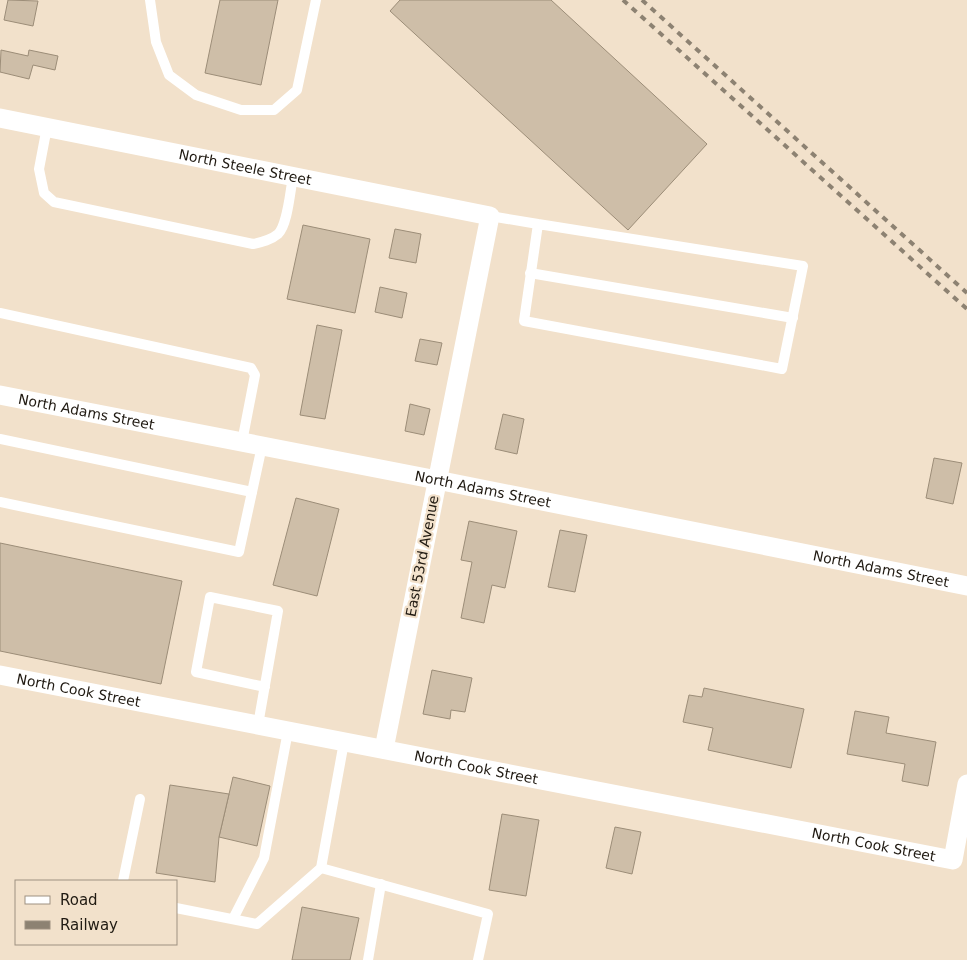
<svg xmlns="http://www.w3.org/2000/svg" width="967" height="960" font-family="'DejaVu Sans',sans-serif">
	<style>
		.building { fill: #cebea8; stroke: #9c8d78 }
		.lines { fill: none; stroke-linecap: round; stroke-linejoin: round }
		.service { stroke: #fff; stroke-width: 10 }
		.minor { stroke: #fff; stroke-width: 19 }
		.rail { stroke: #8d8272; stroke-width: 4; stroke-dasharray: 6 6; stroke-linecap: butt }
		.labels { text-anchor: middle; stroke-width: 4.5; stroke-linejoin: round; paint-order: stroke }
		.street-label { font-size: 14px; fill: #201a12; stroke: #f2e1cb }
	</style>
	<rect width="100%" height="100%" fill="#f2e1cb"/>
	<g class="building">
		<polygon points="8,0 38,1 33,26 4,20"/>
		<polygon points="220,0 278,0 261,85 205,73"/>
		<polygon points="400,0 551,0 707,144 628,230 390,11"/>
		<polygon points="1,50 28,56 29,50 58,56 55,70 33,65 29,79 0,72"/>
		<polygon points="303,225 370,239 355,313 287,299"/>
		<polygon points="395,229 421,234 416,263 389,258"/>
		<polygon points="380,287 407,293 402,318 375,312"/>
		<polygon points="317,325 342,330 325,419 300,415"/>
		<polygon points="420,339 442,343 437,365 415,361"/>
		<polygon points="410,404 430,409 424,435 405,431"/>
		<polygon points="503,414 524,419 517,454 495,449"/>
		<polygon points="934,458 962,463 953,504 926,498"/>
		<polygon points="296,498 339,509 317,596 273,585"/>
		<polygon points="469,521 517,531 505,588 492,585 484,623 461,618 472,562 461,560"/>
		<polygon points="560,530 587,535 575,592 548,587"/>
		<polygon points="0,543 182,581 161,684 0,651"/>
		<polygon points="432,670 472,678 465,712 451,710 450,719 423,714"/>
		<polygon points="704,688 804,709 791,768 708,750 713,728 683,722 689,695 702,697"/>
		<polygon points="855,711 889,717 886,733 936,742 928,786 902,781 905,764 847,754"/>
		<polygon points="233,777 270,786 257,846 219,837"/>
		<polygon points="170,785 229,794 219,837 215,882 156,873"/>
		<polygon points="502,814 539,820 526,896 489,890"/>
		<polygon points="615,827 641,832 632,874 606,868"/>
		<polygon points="302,907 359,918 350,960 292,960"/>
	</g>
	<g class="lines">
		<g class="service">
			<polyline points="150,0 156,42 169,75 196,95 241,110 274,110 297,90 316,0"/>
			<path d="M47 127 39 169 44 193 54 202 253 244C262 242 271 240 278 234 288 224 290 191 293 177"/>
			<polyline points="490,216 538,224 524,321 782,369 803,266 538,224"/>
			<polyline points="530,273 793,318"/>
			<polyline points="0,313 251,368 255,375 242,442"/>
			<polyline points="0,439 252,492"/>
			<polyline points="0,502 239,552 262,446"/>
			<polyline points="258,725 278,611 210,597 196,672 265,687"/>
			<polyline points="321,868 488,914 478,960"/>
			<polyline points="123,881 140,799"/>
			<polyline points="176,908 257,924 321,868 344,742"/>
			<polyline points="233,919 264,858 288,731"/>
			<polyline points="368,960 381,884"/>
		</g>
		<g class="minor">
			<path id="s1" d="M0 118 490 216 384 749"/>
			<path id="s2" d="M0 395 437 480 967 586"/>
			<path id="s3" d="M0 675 953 860 967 784"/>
		</g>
		<g class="rail">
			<polyline points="623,0 967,309"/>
			<polyline points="642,0 967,293"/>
		</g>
	</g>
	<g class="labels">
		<g class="street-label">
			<text dy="5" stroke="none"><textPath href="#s1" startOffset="250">North Steele Street</textPath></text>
			<text dy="5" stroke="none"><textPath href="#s2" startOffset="88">North Adams Street</textPath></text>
			<text dy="5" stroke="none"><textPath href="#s2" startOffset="492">North Adams Street</textPath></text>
			<text transform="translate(422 556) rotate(-79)" y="5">East 53rd Avenue</text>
			<text dy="5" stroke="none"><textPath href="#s2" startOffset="898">North Adams Street</textPath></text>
			<text dy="5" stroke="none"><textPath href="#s3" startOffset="80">North Cook Street</textPath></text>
			<text dy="5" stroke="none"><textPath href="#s3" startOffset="485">North Cook Street</textPath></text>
			<text dy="5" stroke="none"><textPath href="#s3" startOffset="890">North Cook Street</textPath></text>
		</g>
	</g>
	<rect x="15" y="880" width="162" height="65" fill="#f2e1cb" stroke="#9e9181"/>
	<rect x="25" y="896" width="25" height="8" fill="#ffffff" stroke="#9e9181"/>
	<text x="60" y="905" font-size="15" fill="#201a12">Road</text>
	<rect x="25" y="921" width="25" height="8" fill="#8d8272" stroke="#9e9181"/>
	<text x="60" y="930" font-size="15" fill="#201a12">Railway</text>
</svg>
